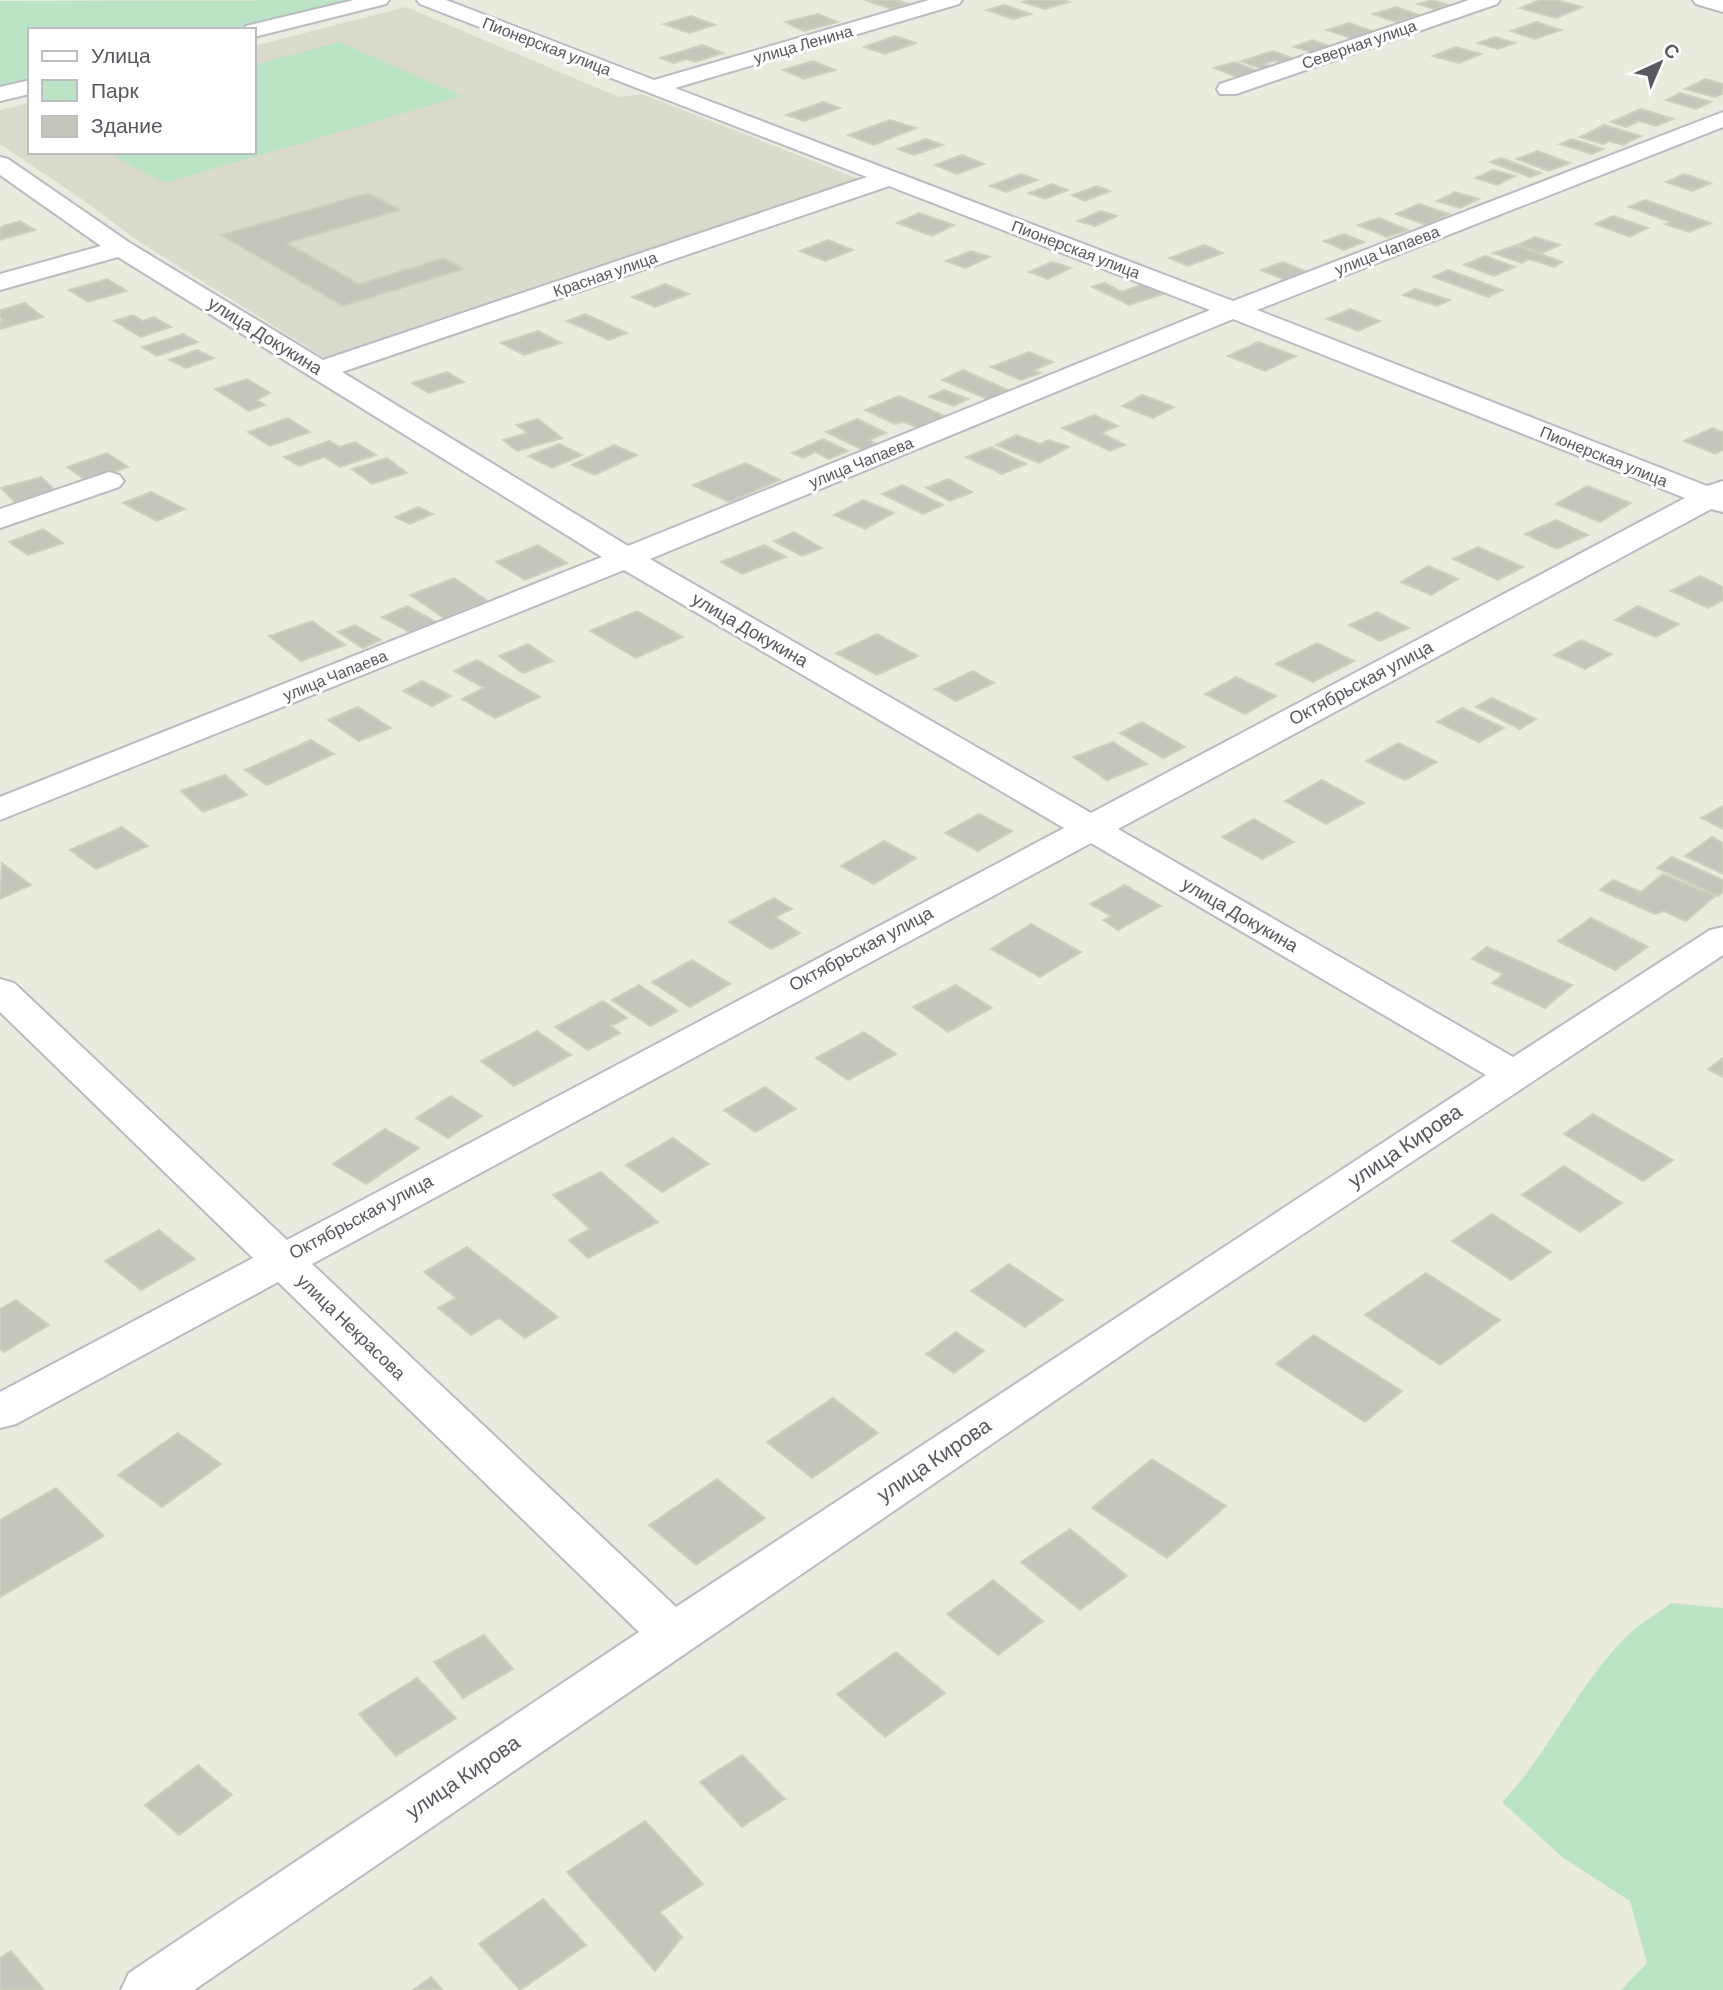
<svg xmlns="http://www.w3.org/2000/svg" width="1723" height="1990" font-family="Barlow,sans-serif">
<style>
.education{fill:#dadbcd}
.green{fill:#bbe3c6}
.building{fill:#c5c6bb;stroke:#cfcfbe;stroke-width:2}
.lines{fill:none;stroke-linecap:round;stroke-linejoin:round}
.minor-casing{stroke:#babac1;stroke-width:4}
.minor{fill:#fff;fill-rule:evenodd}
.labels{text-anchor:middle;stroke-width:6;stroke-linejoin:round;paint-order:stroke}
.far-street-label{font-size:16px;fill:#585960;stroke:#fff}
.street-label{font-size:18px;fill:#585960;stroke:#fff}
.near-street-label{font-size:21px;fill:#585960;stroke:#fff}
</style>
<rect width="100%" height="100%" fill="#eaebdf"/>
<path class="education" d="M406,7L619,97L642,94L864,181L328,360L138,241L83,200L0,144V110L30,103V152H254V46Z"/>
<g class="green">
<path d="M368,0L245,30H30V82L0,89V1Z"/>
<path d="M339,42L462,96L165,183L106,152H254V65Z"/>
<path d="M1671,1603L1723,1608V1990H1621L1647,1963L1630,1901L1562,1857L1502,1802C1549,1753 1576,1688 1624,1639C1637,1625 1656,1615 1671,1603Z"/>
</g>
<g class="building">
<path d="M865,0H897L908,4L891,9Z"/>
<path d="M1030,0H1063L1069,2L1045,9L1023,2Z"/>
<path d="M1433,0L1448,5L1434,9L1418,4Z"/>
<path d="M1540,0H1556L1582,7L1556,18L1520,8Z"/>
<path d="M1004,5L1031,14L1013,19L987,10Z"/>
<path d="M1396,7L1419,15L1396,22L1373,14Z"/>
<path d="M818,14L838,22L804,31L785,22Z"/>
<path d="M691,16L715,25L689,33L664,24Z"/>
<path d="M1536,22L1561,30L1535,39L1511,31Z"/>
<path d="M1349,23L1375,32L1353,39L1327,30Z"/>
<path d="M895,36L916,43L885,54L864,47Z"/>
<path d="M1495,37L1515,43L1498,49L1478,43Z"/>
<path d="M1312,40L1332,47L1314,53L1294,47Z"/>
<path d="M702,45L723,53L695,62L687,59L674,63L660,58Z"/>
<path d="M1455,47L1481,54L1459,63L1433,56Z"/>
<path d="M1273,51L1297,60L1284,64L1274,61L1264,64L1270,66L1262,69L1241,61Z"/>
<path d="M813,61L835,70L804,79L783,70Z"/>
<path d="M1235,62L1258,71L1237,77L1214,68Z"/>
<path d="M1705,79L1723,84V94L1715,97L1685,89Z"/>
<path d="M1680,93L1711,102L1696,109L1666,100Z"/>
<path d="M823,102L840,108L804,121L786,115Z"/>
<path d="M1641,109L1673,119L1656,126L1639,121L1626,127L1611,122Z"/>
<path d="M890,120L916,128L874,145L848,135Z"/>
<path d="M1604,125L1641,136L1623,145L1609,141L1603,144L1580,137Z"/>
<path d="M926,139L943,145L914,155L898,149Z"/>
<path d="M1572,139L1603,149L1592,154L1560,144Z"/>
<path d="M1537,151L1570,163L1549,171L1517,159Z"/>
<path d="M962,155L984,164L957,174L935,165Z"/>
<path d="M1501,158L1541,173L1530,177L1490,162Z"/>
<path d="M1493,170L1515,176L1497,185L1475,178Z"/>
<path d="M1021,174L1037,180L1006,192L990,186Z"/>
<path d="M1684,174L1711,183L1692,191L1666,182Z"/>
<path d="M1052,184L1068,190L1045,199L1029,193Z"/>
<path d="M1097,186L1110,191L1085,201L1072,195Z"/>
<path d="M1455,192L1479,199L1460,208L1437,201Z"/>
<path d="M368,193L400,210L287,243L359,284L444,258L464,269L343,306L221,235Z"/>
<path d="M1645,200L1711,223L1689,232L1665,224L1671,222L1629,207Z"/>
<path d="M1419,204L1449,214L1426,225L1396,214Z"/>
<path d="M1100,211L1117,216L1095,226L1078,221Z"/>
<path d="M919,213L954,225L932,236L897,223Z"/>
<path d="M1613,216L1648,228L1630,237L1595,224Z"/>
<path d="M1379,218L1408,230L1387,237L1358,225Z"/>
<path d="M20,221L35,230L0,240V227Z"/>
<path d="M1344,234L1364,242L1344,250L1324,241Z"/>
<path d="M1535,237L1560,245L1542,253L1517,245Z"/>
<path d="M828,240L853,250L825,261L800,251Z"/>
<path d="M1204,245L1223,253L1188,266L1169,258Z"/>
<path d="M1517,245L1562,262L1554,267L1529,259L1522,263L1493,253Z"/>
<path d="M971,251L990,257L965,268L946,261Z"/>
<path d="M1485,256L1515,267L1494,276L1464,265Z"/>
<path d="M1052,262L1071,268L1048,279L1029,272Z"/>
<path d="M1283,262L1307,272L1285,280L1261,270Z"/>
<path d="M1448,270L1503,290L1488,297L1433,277Z"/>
<path d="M107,279L127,291L88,302L69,290Z"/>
<path d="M1104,283L1122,292L1146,283L1166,293L1129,305L1092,287Z"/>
<path d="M665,284L689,294L655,307L632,297Z"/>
<path d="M1415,289L1450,300L1437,306L1403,295Z"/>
<path d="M25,303L43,317L0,329V321L4,320L0,317V310Z"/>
<path d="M1350,309L1380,321L1358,331L1327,319Z"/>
<path d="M585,314L627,333L609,340L567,321Z"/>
<path d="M133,315L143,321L154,317L171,327L141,337L114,321Z"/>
<path d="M538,331L561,343L524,355L501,343Z"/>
<path d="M183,334L198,342L157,356L142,347Z"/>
<path d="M1258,342L1296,356L1265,371L1228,356Z"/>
<path d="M197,350L214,358L186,368L169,360Z"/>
<path d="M1029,352L1053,362L1034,370L1040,373L1021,380L991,367Z"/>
<path d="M963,370L1010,391L990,400L942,380Z"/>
<path d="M447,372L464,382L429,393L412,383Z"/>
<path d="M247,379L270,393L257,400L265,405L249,411L215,389Z"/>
<path d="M944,390L968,399L954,406L929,397Z"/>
<path d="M1142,395L1174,407L1153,418L1122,406Z"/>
<path d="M899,396L945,416L919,428L904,422L895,424L865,410Z"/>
<path d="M1094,415L1118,426L1101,433L1125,445L1110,451L1062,428Z"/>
<path d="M288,418L310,432L270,446L248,432Z"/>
<path d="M538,419L562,438L517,451L503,440L527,433L517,425Z"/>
<path d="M857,419L886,433L869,440L879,445L865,451L826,432Z"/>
<path d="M1712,428L1723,432V450L1715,454L1684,441Z"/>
<path d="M1016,435L1040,444L1049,440L1069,447L1039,463L996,445Z"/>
<path d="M823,439L848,451L829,459L815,452L803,458L792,453Z"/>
<path d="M329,441L340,447L355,442L376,455L340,467L324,457L299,466L284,457Z"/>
<path d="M559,444L582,455L552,468L528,456Z"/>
<path d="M614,445L637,455L595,475L572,465Z"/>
<path d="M991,447L1026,464L1002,474L966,457Z"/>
<path d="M107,453L128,467L87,481L67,467Z"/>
<path d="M387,458L407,473L372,484L352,469Z"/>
<path d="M745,463L780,480L729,502L693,485Z"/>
<path d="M41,477L55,490L15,502L1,488Z"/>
<path d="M948,479L972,492L950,501L926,488Z"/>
<path d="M902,485L943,505L923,514L882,494Z"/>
<path d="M1587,486L1631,503L1600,522L1556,504Z"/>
<path d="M151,492L185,509L157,521L123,503Z"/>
<path d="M863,500L894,513L865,529L834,515Z"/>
<path d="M418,507L433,514L410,524L395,517Z"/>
<path d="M1556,520L1588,535L1557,549L1525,534Z"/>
<path d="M43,529L63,543L28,555L9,542Z"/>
<path d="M794,532L822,548L802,556L774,541Z"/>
<path d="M538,545L567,563L525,580L496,562Z"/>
<path d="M764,545L786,557L742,574L721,562Z"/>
<path d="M1478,547L1523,567L1498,580L1453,559Z"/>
<path d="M1428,566L1458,579L1431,595L1401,582Z"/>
<path d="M1700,576L1723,587V600L1708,608L1671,591Z"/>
<path d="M454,578L488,601L444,618L410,595Z"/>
<path d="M407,606L438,623L413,634L382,617Z"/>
<path d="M1638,606L1679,624L1656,637L1615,620Z"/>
<path d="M637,611L683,637L636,658L590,631Z"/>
<path d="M1377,612L1409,628L1380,641L1349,625Z"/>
<path d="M312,621L345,645L301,661L269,636Z"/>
<path d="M355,625L381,640L363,648L338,632Z"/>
<path d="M877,634L918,656L877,675L836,653Z"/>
<path d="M1581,640L1612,654L1585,669L1554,655Z"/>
<path d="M1317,643L1354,661L1313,682L1276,664Z"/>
<path d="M528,644L553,661L523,673L499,656Z"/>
<path d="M477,660L540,697L495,718L462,699L484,688L454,671Z"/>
<path d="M973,671L994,683L956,701L935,689Z"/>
<path d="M1236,677L1276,696L1245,714L1205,694Z"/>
<path d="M422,681L451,696L432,706L403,691Z"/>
<path d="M1492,698L1536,719L1520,729L1476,707Z"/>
<path d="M358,707L391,728L359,741L328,720Z"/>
<path d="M1462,708L1504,728L1479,742L1437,722Z"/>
<path d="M1142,722L1185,747L1163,758L1120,733Z"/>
<path d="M311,740L334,754L267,785L245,770Z"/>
<path d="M1113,742L1147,764L1107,780L1073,757Z"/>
<path d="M1399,743L1437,762L1405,780L1366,761Z"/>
<path d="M225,775L247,795L203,812L181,791Z"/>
<path d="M1322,780L1364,803L1326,824L1285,801Z"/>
<path d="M1723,806V829L1701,818Z"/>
<path d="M979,814L1012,831L978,851L945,833Z"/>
<path d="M1254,819L1294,842L1262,859L1222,837Z"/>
<path d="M122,827L148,846L96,869L70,850Z"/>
<path d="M1712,837L1723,843V874L1685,856Z"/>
<path d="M884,841L916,858L874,884L841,866Z"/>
<path d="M1672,857L1723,880V892L1718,896L1657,868Z"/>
<path d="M2,863L31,885L0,899Z"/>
<path d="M1663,874L1715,896L1686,921L1664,911L1655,914L1600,890L1613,880L1641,892Z"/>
<path d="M1125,885L1161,906L1118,930L1103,920L1111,916L1090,904Z"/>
<path d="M774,898L792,909L775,917L800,933L771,949L729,922Z"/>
<path d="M1591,918L1648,947L1615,970L1558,941Z"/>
<path d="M1031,924L1081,952L1040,977L991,949Z"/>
<path d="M1487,947L1572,985L1545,1008L1492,983L1503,974L1472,959Z"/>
<path d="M692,960L730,984L690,1007L652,982Z"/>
<path d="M639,985L678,1011L650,1026L612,1000Z"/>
<path d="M956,985L992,1008L948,1032L913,1007Z"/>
<path d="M603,1001L627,1018L611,1026L620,1033L588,1050L555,1027Z"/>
<path d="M537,1031L571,1055L514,1086L481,1061Z"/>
<path d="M864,1032L896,1054L848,1080L816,1058Z"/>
<path d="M1723,1058V1077L1708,1069Z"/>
<path d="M765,1087L796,1109L755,1132L724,1110Z"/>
<path d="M451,1096L482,1116L448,1138L416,1118Z"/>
<path d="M1593,1114L1673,1160L1643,1181L1564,1134Z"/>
<path d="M385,1129L419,1148L366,1184L333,1164Z"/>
<path d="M673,1138L709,1164L662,1192L626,1165Z"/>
<path d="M1564,1166L1622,1203L1580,1232L1522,1195Z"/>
<path d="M601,1172L658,1222L588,1258L569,1240L590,1229L553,1195Z"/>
<path d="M1492,1214L1551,1252L1511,1280L1452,1241Z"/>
<path d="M159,1230L195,1259L141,1290L105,1261Z"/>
<path d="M467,1247L558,1317L525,1338L499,1318L471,1335L438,1308L456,1298L424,1272Z"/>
<path d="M1009,1264L1063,1300L1025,1327L971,1291Z"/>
<path d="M1426,1273L1500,1320L1440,1365L1365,1315Z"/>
<path d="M16,1300L49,1325L4,1352L0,1349V1309Z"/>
<path d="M956,1332L984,1351L954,1373L926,1354Z"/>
<path d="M1314,1335L1402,1391L1365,1422L1276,1364Z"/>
<path d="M833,1398L878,1433L812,1478L767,1442Z"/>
<path d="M178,1433L221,1464L162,1507L118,1475Z"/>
<path d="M1152,1459L1226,1506L1167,1558L1092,1508Z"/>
<path d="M717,1479L765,1518L696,1565L649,1525Z"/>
<path d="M56,1488L104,1536L0,1597V1520Z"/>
<path d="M1070,1529L1127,1576L1080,1610L1021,1562Z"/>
<path d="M993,1580L1043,1621L998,1655L947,1614Z"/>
<path d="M484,1635L513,1669L463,1698L434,1662Z"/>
<path d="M896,1652L945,1693L885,1737L837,1694Z"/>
<path d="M417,1678L456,1718L396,1756L359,1714Z"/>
<path d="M742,1755L785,1799L742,1827L700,1782Z"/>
<path d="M198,1765L232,1795L179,1835L145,1805Z"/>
<path d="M645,1821L703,1884L660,1912L682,1937L655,1971L567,1872Z"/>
<path d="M543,1899L586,1945L520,1990L479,1944Z"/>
<path d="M11,1951L44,1990H0V1958Z"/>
<path d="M431,1977L443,1990H413Z"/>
</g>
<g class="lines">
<defs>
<g id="minor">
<path d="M354,0H389L386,4L254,37V30H244L246,26Z"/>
<path d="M417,0H446L654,80L929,0H962L959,4L675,88L1233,301L1723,112V127L1257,310L1707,486L1723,481V512L1711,509L1118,829L1513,1057L1710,930L1723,927V955L1145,1339L194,1990H121L129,1973L639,1632L278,1282L16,1424L0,1428V1392L253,1258L0,1012V979L14,983L287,1240L1064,828L624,570L0,820V797L602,557L118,257L0,290V274L101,246L0,175V157L8,159L130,243L323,360L867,177L420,4ZM889,186L1210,310L628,546L342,372ZM1233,319L1685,498L1091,813L650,559ZM1091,843L1486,1075L676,1607L312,1264Z"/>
<path d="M1469,0H1500L1497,4L1236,94H1220L1217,89L1220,84Z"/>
<path d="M1693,0H1723V12L1696,4Z"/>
<path d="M30,80V94L0,101V87Z"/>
<path d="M109,472L119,475L124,481L119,487L0,528V509Z"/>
</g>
</defs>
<use href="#minor" class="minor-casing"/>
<use href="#minor" class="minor"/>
</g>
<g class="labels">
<g class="far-street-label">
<text transform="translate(803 44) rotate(-16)" y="6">улица Ленина</text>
<text transform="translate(1359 44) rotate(-19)" y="6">Северная улица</text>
<text transform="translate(547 46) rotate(21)" y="6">Пионерская улица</text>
<text transform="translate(1076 249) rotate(21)" y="6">Пионерская улица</text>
<text transform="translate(1387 250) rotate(-21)" y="6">улица Чапаева</text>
<text transform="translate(605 274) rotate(-19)" y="6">Красная улица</text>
<text transform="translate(1604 456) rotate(22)" y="6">Пионерская улица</text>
<text transform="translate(861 462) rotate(-22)" y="6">улица Чапаева</text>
<text transform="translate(335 675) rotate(-22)" y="6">улица Чапаева</text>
</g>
<g class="street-label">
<text transform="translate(265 336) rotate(32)" y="6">улица Докукина</text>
<text transform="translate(750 630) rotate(30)" y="6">улица Докукина</text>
<text transform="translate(1361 683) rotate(-28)" y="6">Октябрьская улица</text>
<text transform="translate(1240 915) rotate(30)" y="6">улица Докукина</text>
<text transform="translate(861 949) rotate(-28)" y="6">Октябрьская улица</text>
<text transform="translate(361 1217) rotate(-28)" y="6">Октябрьская улица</text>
<text transform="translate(351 1327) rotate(44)" y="6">улица Некрасова</text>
</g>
<g class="near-street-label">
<text transform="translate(1405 1146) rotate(-34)" y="7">улица Кирова</text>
<text transform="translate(934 1460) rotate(-34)" y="7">улица Кирова</text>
<text transform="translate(463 1777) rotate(-34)" y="7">улица Кирова</text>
</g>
</g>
<rect x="28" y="28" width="228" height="126" fill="#ffffff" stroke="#bcbdbf" stroke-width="2"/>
<rect x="42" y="51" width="35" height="10" fill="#ffffff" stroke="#bcbdbf" stroke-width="2"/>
<text x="91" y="63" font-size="21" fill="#585960">Улица</text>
<rect x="42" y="80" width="35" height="21" fill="#bbe3c6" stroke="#bcbdbf" stroke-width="2"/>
<text x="91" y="98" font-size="21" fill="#585960">Парк</text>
<rect x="42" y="116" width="35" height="21" fill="#c5c6bb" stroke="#bcbdbf" stroke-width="2"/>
<text x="91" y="133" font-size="21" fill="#585960">Здание</text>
<g transform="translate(1660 63) rotate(44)" stroke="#ffffff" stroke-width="5" paint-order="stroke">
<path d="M0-5L12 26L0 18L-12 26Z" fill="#585960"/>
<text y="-10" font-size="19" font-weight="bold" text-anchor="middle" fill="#585960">С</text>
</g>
</svg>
